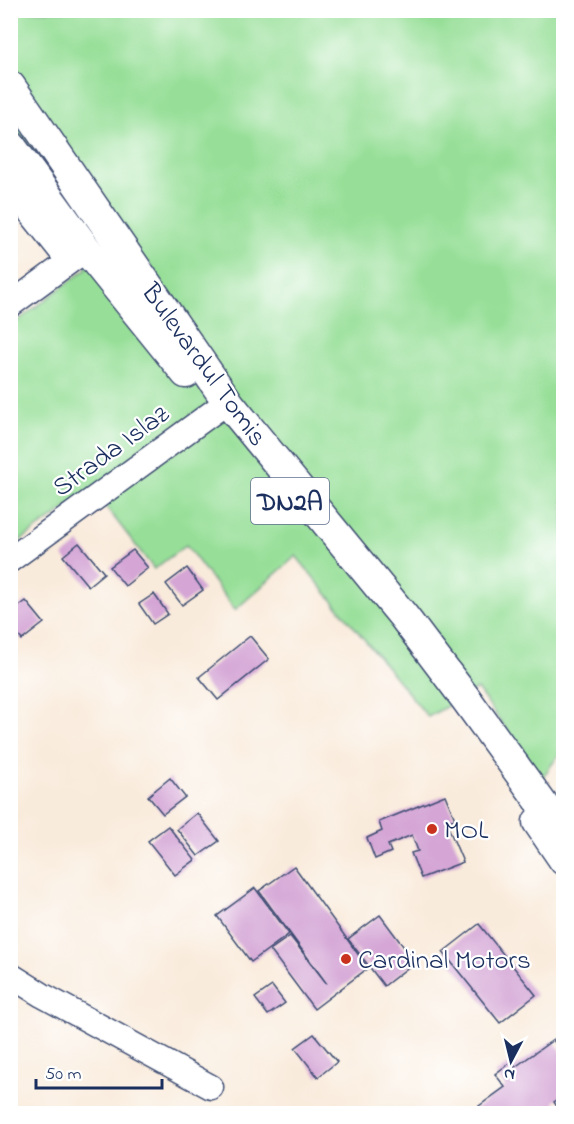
<svg xmlns="http://www.w3.org/2000/svg" width="574" height="1124" font-family="'Indie Flower',sans-serif">
<style>
.green{fill:#97df98;stroke:#59877b;stroke-width:1.5}
.building{fill:#d4a5d5}
.lines{fill:none;stroke-linecap:round;stroke-linejoin:round}
.minor-casing{stroke:#3c4b71;stroke-width:27}
.major-casing{stroke:#3c4b71;stroke-width:33}
.minor{stroke:#fff;stroke-width:24}
.major{stroke:#fff;stroke-width:30}
.poi-dot{fill:#c8321e;stroke:#fff;stroke-width:2}
.labels{text-anchor:middle;stroke-width:4.5;stroke-linejoin:round;paint-order:stroke}
.shield{fill:#fff;stroke:#5f6d8e;stroke-width:1.5}
.shield-label{font-size:26px;font-weight:bold;fill:#1b2f5e}
.street-label{font-size:27px;fill:#1b2f5e;stroke:#fff}
.poi-label{font-size:27px;fill:#1b2f5e;stroke:#fff;text-anchor:start}
</style>
<rect width="100%" height="100%" fill="#fff"/>
<filter id="ink" filterUnits="userSpaceOnUse"><feTurbulence type="fractalNoise" baseFrequency=".0167" numOctaves="2"/><feDisplacementMap in="SourceGraphic" scale="12" xChannelSelector="R" yChannelSelector="G"/><feConvolveMatrix kernelMatrix="1 2 1 2 8 2 1 2 1" color-interpolation-filters="sRGB"/></filter>
<filter id="wash" filterUnits="userSpaceOnUse"><feTurbulence type="fractalNoise" baseFrequency=".008" numOctaves="4" result="noise"/><feDisplacementMap in="SourceGraphic" scale="24" xChannelSelector="R" yChannelSelector="G"/><feGaussianBlur stdDeviation="1.35" result="paint"/><feColorMatrix in="noise" values="0 0 0 0 0 0 0 0 0 0 0 0 0 0 0 0 0 1.4 0 .05"/><feComposite in="paint" operator="in"/></filter>
<g filter="url(#wash)">
<rect width="100%" height="100%" fill="#f9ebdb"/>
<path class="green" d="M11,11H563L564,748L542,778L477,689L428,717L296,556L235,610L186,545L154,569L93,490L11,547V326L87,268L11,172Z"/>
<g id="blocks">
<g class="building">
<path d="M79,543L104,573L88,586L63,556Z"/>
<path d="M133,550L148,568L125,586L110,567Z"/>
<path d="M187,568L203,590L182,605L166,584Z"/>
<path d="M154,594L168,614L153,624L139,604Z"/>
<path d="M26,601L44,623L22,640L10,625V613Z"/>
<path d="M250,636L269,659L218,700L199,677Z"/>
<path d="M170,778L185,797L163,814L148,796Z"/>
<path d="M445,795L455,819L446,822L463,862L421,878L411,853L418,851L412,835L388,845L391,852L375,859L367,838L382,831L379,822Z"/>
<path d="M197,813L219,841L198,856L177,829Z"/>
<path d="M168,826L195,860L175,875L148,841Z"/>
<path d="M294,866L368,968L314,1009L270,950L290,936L327,984L259,891Z"/>
<path d="M255,888L289,934L251,962L217,916Z"/>
<path d="M380,915L415,962L384,986L348,939Z"/>
<path d="M479,924L536,995L500,1023L443,952Z"/>
<path d="M272,986L285,1003L268,1015L255,998Z"/>
<path d="M314,1034L337,1062L318,1077L295,1048Z"/>
<path d="M553,1040L564,1054V1095L554,1102L560,1111L557,1114H468L505,1087L495,1074L511,1062L515,1067Z"/>
</g>
</g>
</g>
<g filter="url(#ink)">
<use href="#blocks" fill-opacity="0" stroke="#3c4b71" stroke-width="1.5"/>
<g class="lines">
<defs>
<g id="minor">
<path d="M10,187L69,261"/>
<path d="M10,305L81,253"/>
<path d="M10,560L216,410"/>
<path d="M10,975L42,995L211,1087"/>
</g>
<g id="major">
<path d="M10,86L230,405L404,617L466,699L564,834"/>
<path d="M10,145L86,249L186,373"/>
<path d="M538,822L564,860"/>
</g>
</defs>
<use href="#minor" class="minor-casing"/>
<use href="#major" class="major-casing"/>
<use href="#minor" class="minor"/>
<use href="#major" class="major"/>
</g>
</g>
<g class="poi-dot">
<circle cx="432" cy="829" r="6"/>
<circle cx="346" cy="959" r="6"/>
</g>
<g class="labels">
<rect class="shield" x="251" y="478" width="78" height="46" rx="4.5"/>
<g class="shield-label">
<text x="290" y="510">DN2A</text>
</g>
<g class="street-label">
<text transform="translate(205 364) rotate(54)" y="9">Bulevardul Tomis</text>
<text transform="translate(110 450) rotate(-36)" y="9">Strada Islaz</text>
</g>
<g class="poi-label">
<text x="444" y="838">MOL</text>
<text x="358" y="968">Cardinal Motors</text>
</g>
</g>
<rect width="574" height="1124" fill="none" stroke="#fff" stroke-width="36"/>
<g transform="translate(511 1061) rotate(187)" stroke="#ffffff" stroke-width="4.5" paint-order="stroke">
<path d="M0-4.5L10 22L0 15L-10 22Z" fill="#1b2f5e"/>
<text y="-9" font-size="16" font-weight="bold" text-anchor="middle" fill="#1b2f5e">N</text>
</g>
<path d="M36 1079v9h126v-9" fill="none" stroke="#1b2f5e" stroke-width="3"/>
<text x="45" y="1079" font-size="18" fill="#1b2f5e" stroke="#ffffff" stroke-width="4.5" paint-order="stroke">50 m</text>
</svg>
